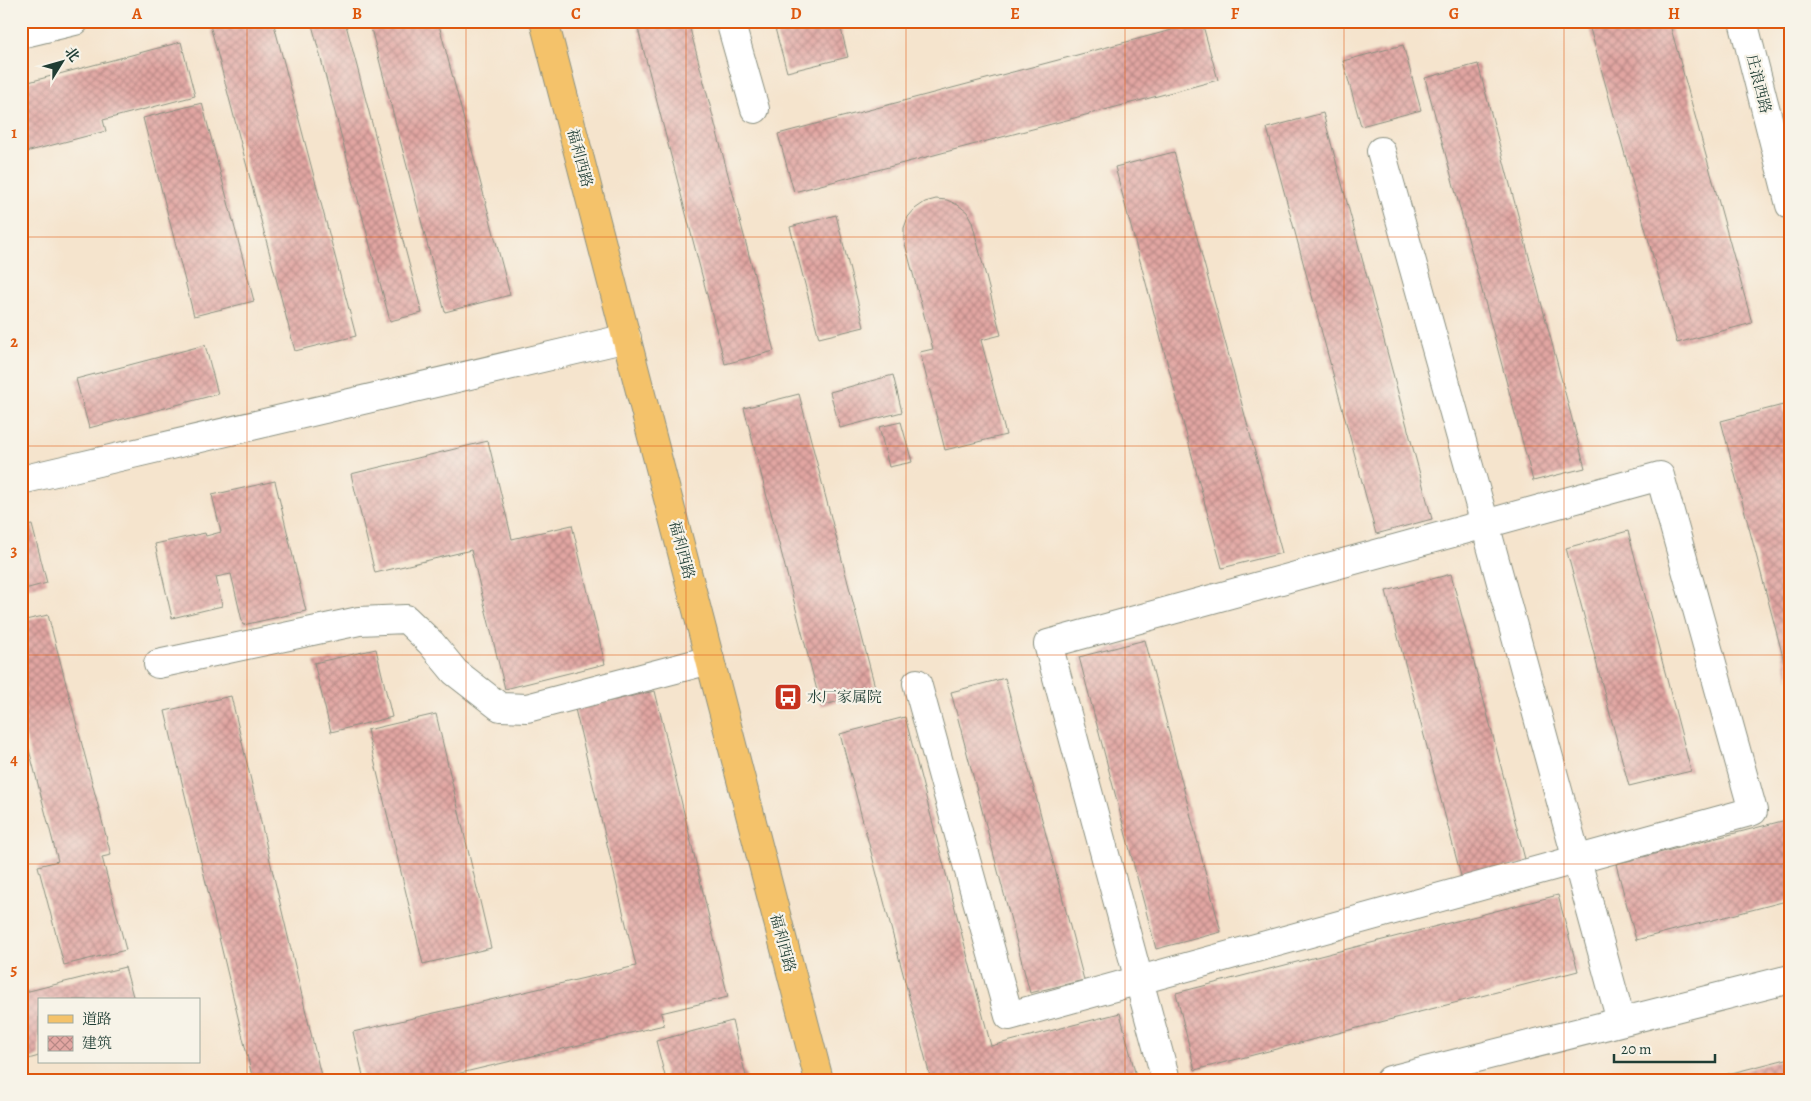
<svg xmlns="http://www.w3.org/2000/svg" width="1811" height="1101" font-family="Alegreya,'Noto Serif SC',serif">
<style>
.building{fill:url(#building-cross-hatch)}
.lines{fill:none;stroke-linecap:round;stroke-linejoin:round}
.minor-casing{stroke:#8a9080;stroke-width:30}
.major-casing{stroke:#8a9080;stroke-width:30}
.minor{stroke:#fff;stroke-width:28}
.major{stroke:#f4c26a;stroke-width:28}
.grid{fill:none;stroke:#de580e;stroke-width:1;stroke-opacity:0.55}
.labels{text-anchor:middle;stroke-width:4.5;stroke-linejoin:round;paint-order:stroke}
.street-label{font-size:15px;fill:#1f3d34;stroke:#f7f3e8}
.poi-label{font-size:15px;fill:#1f3d34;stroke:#f7f3e8;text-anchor:start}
.neatline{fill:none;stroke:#de580e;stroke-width:2}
.grid-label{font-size:16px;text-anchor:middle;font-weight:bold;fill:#de580e}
</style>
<defs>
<pattern id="building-cross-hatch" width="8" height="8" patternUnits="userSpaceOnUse" patternTransform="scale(1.25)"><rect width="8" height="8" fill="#e2a6a2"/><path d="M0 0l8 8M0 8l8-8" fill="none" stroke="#b78885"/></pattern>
</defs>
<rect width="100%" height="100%" fill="#f7f3e8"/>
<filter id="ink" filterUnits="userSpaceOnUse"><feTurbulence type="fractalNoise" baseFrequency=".02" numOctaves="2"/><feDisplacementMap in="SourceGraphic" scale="10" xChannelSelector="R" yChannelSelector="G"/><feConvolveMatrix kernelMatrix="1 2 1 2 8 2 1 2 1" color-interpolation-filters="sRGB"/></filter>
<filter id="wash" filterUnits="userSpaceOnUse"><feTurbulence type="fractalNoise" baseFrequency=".0096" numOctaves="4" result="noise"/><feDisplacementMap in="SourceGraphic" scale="20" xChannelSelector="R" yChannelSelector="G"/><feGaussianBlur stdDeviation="1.12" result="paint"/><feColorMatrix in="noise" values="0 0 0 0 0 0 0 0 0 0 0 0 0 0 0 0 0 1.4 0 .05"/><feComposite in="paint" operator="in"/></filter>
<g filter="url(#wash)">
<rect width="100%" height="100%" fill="#f5e4cd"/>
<g id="blocks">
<g class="building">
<path d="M209,21H273L356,336L295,351Z"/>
<path d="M311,21H345L422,313L390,321Z"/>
<path d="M369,21H438L510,295L445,312Z"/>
<path d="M636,21H688L774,351L725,364Z"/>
<path d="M773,21H839L848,57L787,72Z"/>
<path d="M1604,21H1669L1752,323L1677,343L1589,25Z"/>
<path d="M1202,22L1218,80L794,192L778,134Z"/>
<path d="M181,42L195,96L103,120L106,131L22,153L21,84Z"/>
<path d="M1403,45L1421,110L1361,126L1343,61Z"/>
<path d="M1478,64L1585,468L1533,481L1425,78Z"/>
<path d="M202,103L254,301L194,316L143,118Z"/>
<path d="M1323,113L1432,519L1376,534L1267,128Z"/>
<path d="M1174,152L1282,553L1222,568L1115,167Z"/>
<path d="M936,199L947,200L958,205L967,212L972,222L1001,335L981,340L1006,435L945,450L920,352L933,349L904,240V228L908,217L915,209L925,202Z"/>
<path d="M836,215L864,327L819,338L790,227Z"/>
<path d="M205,345L218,394L89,428L76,379Z"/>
<path d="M893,375L902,412L840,428L830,392Z"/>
<path d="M799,394L876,691L821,706L744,408Z"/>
<path d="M1783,405L1790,432L1789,680L1721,421Z"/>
<path d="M901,422L912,462L889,467L879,427Z"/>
<path d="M488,441L512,539L572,525L605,664L505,689L471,550L375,573L351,474Z"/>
<path d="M275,481L306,611L243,625L231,574L216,577L222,606L172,618L155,544L205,533L206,536L221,532L212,495Z"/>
<path d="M32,525L47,583L21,590V527Z"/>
<path d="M1628,531L1691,771L1629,786L1566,548Z"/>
<path d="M1451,574L1526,863L1462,880L1386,591Z"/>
<path d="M48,615L111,855L102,857L126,950L64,965L38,866L58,861L21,719V621Z"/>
<path d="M1145,640L1221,932L1156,949L1079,657Z"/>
<path d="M376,649L392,717L331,732L314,663Z"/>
<path d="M1005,678L1084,980L1030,993L951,692Z"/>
<path d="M655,691L728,997L661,1013L664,1025L431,1080H364L353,1032L636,966L575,709Z"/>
<path d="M231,696L322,1080H253L165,711Z"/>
<path d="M436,714L491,948L423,964L367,730Z"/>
<path d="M905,717L991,1046L1120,1013L1137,1080H931L840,734Z"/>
<path d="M1790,819V900L1636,940L1616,864Z"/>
<path d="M1558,895L1578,971L1195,1070L1176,993Z"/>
<path d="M125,967L134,1000H39V1056L21,1061V993Z"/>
<path d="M732,1021L747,1080H666L656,1041Z"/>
<path d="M1790,1058V1080H1709V1079Z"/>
</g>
</g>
</g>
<g filter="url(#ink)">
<use href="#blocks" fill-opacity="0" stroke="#8a9080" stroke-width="1"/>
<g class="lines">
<defs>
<g id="minor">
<path d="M730,21L755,109"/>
<path d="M1743,21L1790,205"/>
<path d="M21,34L75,21"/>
<path d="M1381,151L1485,524L1621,1021"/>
<path d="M21,480L627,338"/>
<path d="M158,664L359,621L406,619L431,643L455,672L500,707L527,708L710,660"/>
<path d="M917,683L1009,1016C1257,947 1505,879 1753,811L1660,476L1048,644L1166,1080"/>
<path d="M1390,1080L1790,979"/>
</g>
<path id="major" d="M544,21L819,1080"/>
</defs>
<use href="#minor" class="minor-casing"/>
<use href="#major" class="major-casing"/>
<use href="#minor" class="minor"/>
<use href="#major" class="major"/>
</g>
</g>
<path class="grid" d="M247,21V1080M466,21V1080M686,21V1080M906,21V1080M1125,21V1080M1344,21V1080M1564,21V1080M21,237H1790M21,446H1790M21,655H1790M21,864H1790"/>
<defs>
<symbol id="bus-square" viewBox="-11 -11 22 22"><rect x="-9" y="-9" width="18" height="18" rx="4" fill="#c8321e" stroke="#f7f3e8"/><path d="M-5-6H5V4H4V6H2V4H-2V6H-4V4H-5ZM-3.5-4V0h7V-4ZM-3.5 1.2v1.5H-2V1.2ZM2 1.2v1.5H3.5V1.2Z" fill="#fff"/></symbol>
</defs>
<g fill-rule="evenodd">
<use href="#bus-square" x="772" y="681" width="32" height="32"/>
</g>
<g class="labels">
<g class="street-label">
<text transform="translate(1759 84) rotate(76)" y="5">庄浪西路</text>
<text transform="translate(580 158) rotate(75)" y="5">福利西路</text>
<text transform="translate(682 550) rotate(75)" y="5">福利西路</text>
<text transform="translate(783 943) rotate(75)" y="5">福利西路</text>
</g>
<g class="poi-label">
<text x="807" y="702">水厂家属院</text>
</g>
</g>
<rect width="1811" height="1101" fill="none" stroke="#f7f3e8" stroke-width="55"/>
<rect x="38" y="998" width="162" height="65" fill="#f7f3e8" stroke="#a1aaa0"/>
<rect x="48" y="1015" width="25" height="8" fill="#f4c26a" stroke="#a1aaa0"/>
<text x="82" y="1024" font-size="15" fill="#1f3d34">道路</text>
<rect x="48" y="1036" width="25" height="15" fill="url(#building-cross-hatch)" stroke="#a1aaa0"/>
<text x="82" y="1048" font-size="15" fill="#1f3d34">建筑</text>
<g transform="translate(62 62) rotate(53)" stroke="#f7f3e8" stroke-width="4" paint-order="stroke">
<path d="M0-4L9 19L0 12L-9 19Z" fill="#1f3d34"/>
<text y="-8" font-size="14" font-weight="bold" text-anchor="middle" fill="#1f3d34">北</text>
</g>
<path d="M1614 1054v8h101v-8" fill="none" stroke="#1f3d34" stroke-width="2.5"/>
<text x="1621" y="1054" font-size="15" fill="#1f3d34" stroke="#f7f3e8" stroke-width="4" paint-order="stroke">20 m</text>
<rect x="28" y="28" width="1756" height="1046" class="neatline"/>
<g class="grid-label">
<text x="137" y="19">A</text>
<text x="357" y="19">B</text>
<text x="576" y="19">C</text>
<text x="796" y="19">D</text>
<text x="1015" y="19">E</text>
<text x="1235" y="19">F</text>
<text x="1454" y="19">G</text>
<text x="1674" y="19">H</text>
<text x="14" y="138">1</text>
<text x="14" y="347">2</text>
<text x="14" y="556">3</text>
<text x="14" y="765">4</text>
<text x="14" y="975">5</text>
</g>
</svg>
